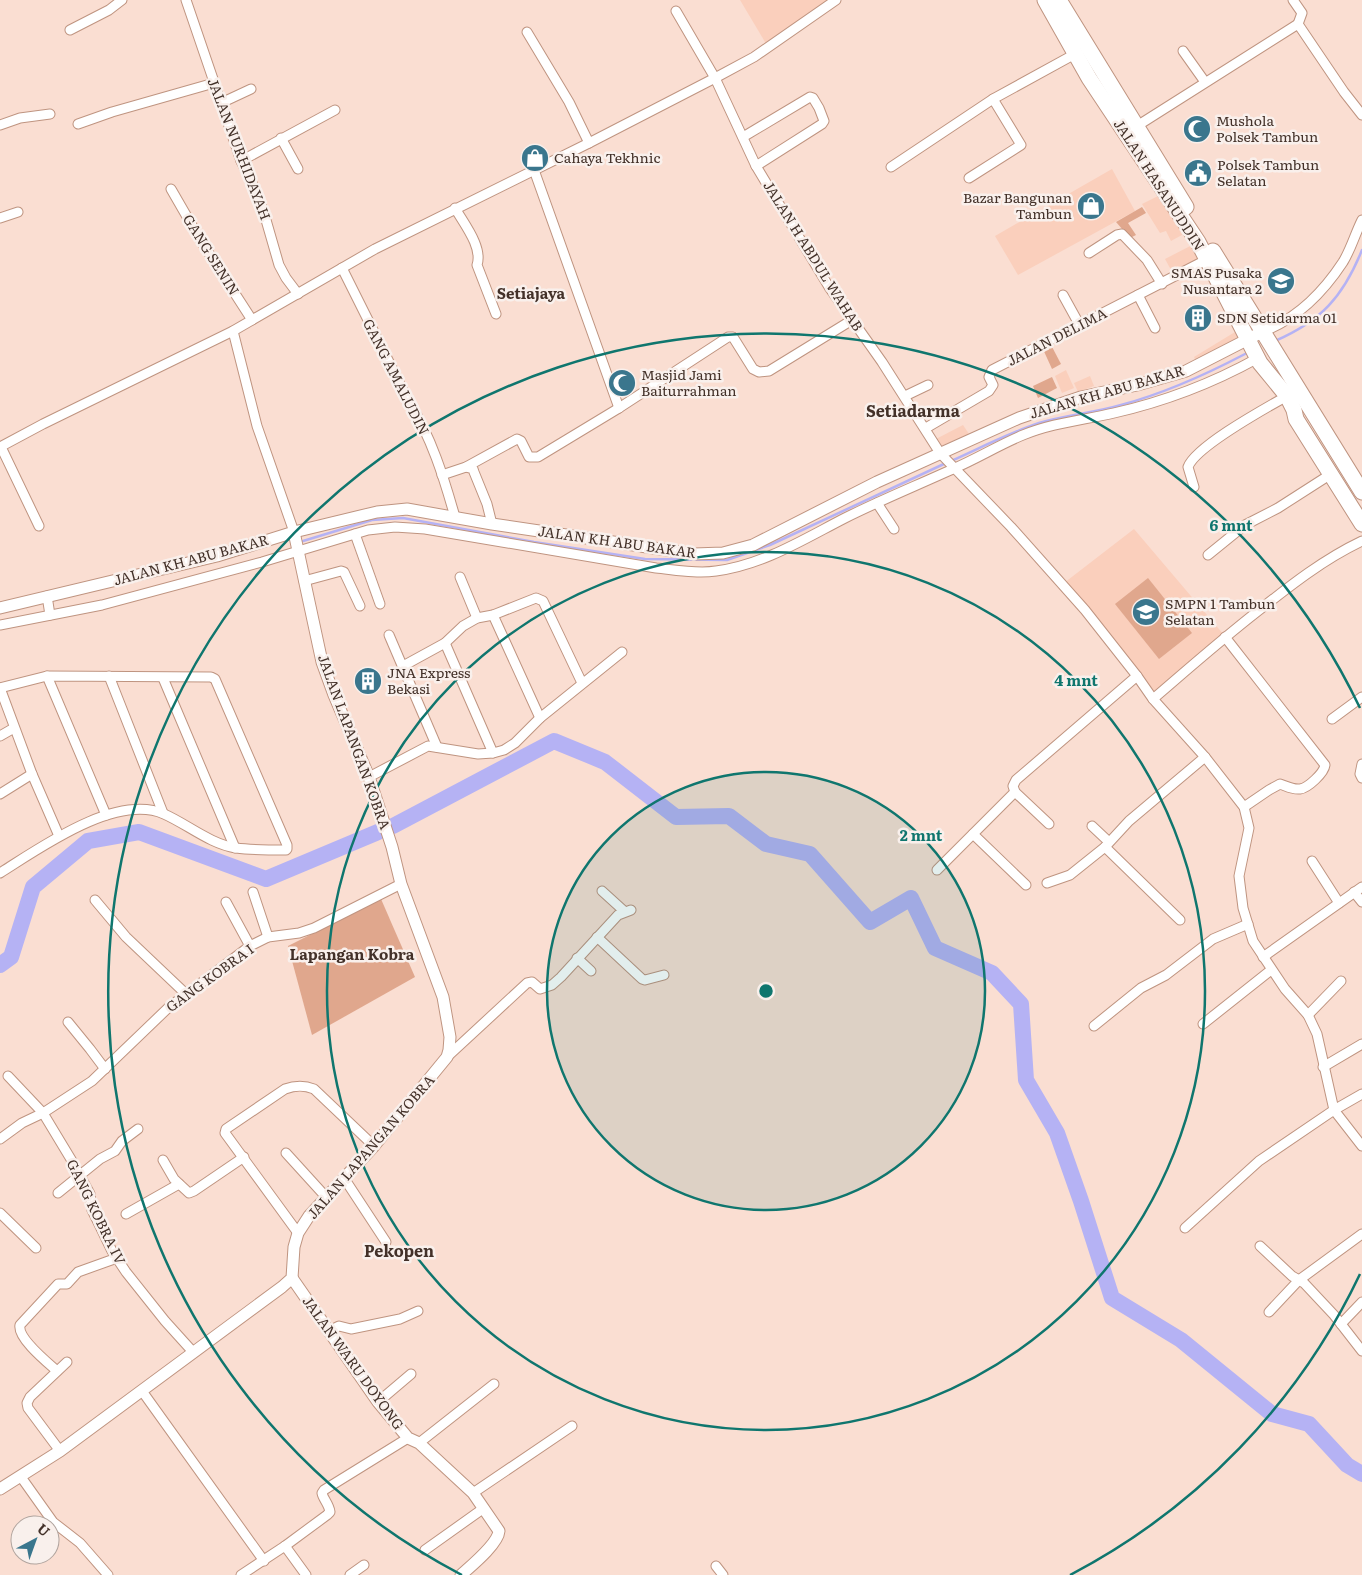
<svg xmlns="http://www.w3.org/2000/svg" width="1362" height="1575" font-family="Literata,serif">
<style>
.built{fill:#facfbc}
.green{fill:#e0a78d}
.lines{fill:none;stroke-linecap:round;stroke-linejoin:round}
.stream{stroke:#b5b2f4;stroke-width:2.5}
.river{stroke:#b5b2f4;stroke-width:16}
.street-casing{stroke:#bf9480;stroke-width:11}
.secondary-casing{stroke:#bf9480;stroke-width:13}
.highway-casing{stroke:#bf9480;stroke-width:17}
.street{stroke:#fff;stroke-width:9}
.secondary{stroke:#fff;stroke-width:11}
.highway{stroke:#fff;stroke-width:15}
.ring{fill:none;stroke:#0f766e;stroke-width:2.5}
.labels{text-anchor:middle;stroke-width:5;stroke-linejoin:round;paint-order:stroke}
.poi-label{font-size:14px;fill:#433129;stroke:#f9f0ec;text-anchor:start}
.street-label{font-size:14px;fill:#433129;stroke:#f9f0ec}
.neighbourhood-label{font-size:15px;font-weight:bold;fill:#433129;stroke:#f9f0ec}
.quarter-label{font-size:16px;font-weight:bold;fill:#433129;stroke:#f9f0ec}
.centre{fill:#0f766e;stroke:#f9f0ec;stroke-width:2.5}
.ring-label{font-size:15px;text-anchor:middle;font-weight:bold;fill:#0f766e;stroke:#f9f0ec;stroke-width:5;stroke-linejoin:round;paint-order:stroke}
</style>
<rect width="100%" height="100%" fill="#faded2"/>
<g class="built">
<path d="M740,0H836L768,47Z"/>
<path d="M1112,169L1135,211L1018,275L995,236Z"/>
<path d="M1164,193L1191,230L1171,241L1166,231L1160,233L1142,204Z"/>
<path d="M1198,242L1208,259L1175,277L1165,259Z"/>
<path d="M1235,332L1240,340L1198,365L1194,357Z"/>
<path d="M1066,370L1074,388L1062,393L1055,376Z"/>
<path d="M1090,376L1094,386L1078,392L1074,383Z"/>
<path d="M963,425L969,434L939,447L934,440Z"/>
<path d="M1134,529L1224,635L1156,695L1091,614L1064,583Z"/>
</g>
<g class="green">
<path d="M1142,207L1146,213L1128,223L1136,235L1130,238L1116,222Z"/>
<path d="M1050,343L1061,364L1052,369L1042,347Z"/>
<path d="M1052,377L1057,388L1038,398L1033,386Z"/>
<path d="M1148,578L1192,633L1159,659L1115,604Z"/>
<path d="M381,899L415,977L312,1035L288,946Z"/>
</g>
<g class="lines">
<g class="stream">
<path d="M1275,341C1321,321 1343,297 1362,250"/>
<path d="M951,461C980,448 1009,433 1039,423C1066,415 1094,413 1121,405C1165,393 1205,375 1245,354"/>
<path d="M303,541L372,520L403,518L534,542L645,559L727,560L770,545L946,463"/>
</g>
<g class="river">
<path d="M393,826L554,741L605,762L676,817L729,816L766,844L810,854L870,922L911,898L935,948L992,973L1021,1004L1026,1080L1057,1133L1081,1201L1112,1298L1181,1340L1272,1414L1309,1424L1347,1465L1362,1474"/>
<path d="M0,965L11,957L33,887L88,841L139,832L266,879L378,832"/>
</g>
<defs>
<g id="street">
<path d="M186,0L241,161L255,189L264,213L279,265L286,278L298,294"/>
<path d="M1293,0L1302,13L1298,24"/>
<path d="M676,11L715,78L756,166L829,287L882,362L940,453L1011,527L1085,610L1137,676L1153,699L1205,757L1244,807L1249,828L1239,876L1243,908L1253,941L1285,989L1308,1015L1317,1034L1334,1110L1362,1146"/>
<path d="M70,30L109,10L122,0"/>
<path d="M527,32L569,102L589,143"/>
<path d="M1183,51L1205,82"/>
<path d="M221,103L251,89"/>
<path d="M78,124L112,112L214,83"/>
<path d="M0,125L20,118L50,114"/>
<path d="M1137,126L1298,24L1344,92L1362,115"/>
<path d="M743,137L810,97L813,98L819,108L824,121L822,124L756,166"/>
<path d="M281,138L298,169"/>
<path d="M241,161L335,110"/>
<path d="M891,167L993,99L1075,54"/>
<path d="M534,170L619,408"/>
<path d="M969,178L1021,145L993,99"/>
<path d="M171,189L201,241L252,320"/>
<path d="M455,208C464,224 483,247 477,265L496,314"/>
<path d="M0,218L18,212"/>
<path d="M1089,253L1117,235L1122,234L1147,260L1162,284"/>
<path d="M342,268L409,402C431,436 444,478 455,517"/>
<path d="M1063,295L1079,324"/>
<path d="M1138,295L1155,328"/>
<path d="M233,331L257,426L294,532"/>
<path d="M1262,332C1297,319 1322,294 1343,262C1351,249 1355,234 1362,220"/>
<path d="M905,396L928,385"/>
<path d="M926,428L989,391L993,385L989,377L992,370L1208,259"/>
<path d="M0,447L43,424L233,331L375,249L589,143L715,78L754,57L836,0"/>
<path d="M1,447L39,526"/>
<path d="M466,467L473,469L474,472L487,504L492,524"/>
<path d="M442,475L466,467L517,439L521,441L529,457H538L619,408L728,337H733L753,369L759,372L769,371L852,320"/>
<path d="M1194,487L1188,467C1196,446 1266,408 1287,396"/>
<path d="M877,503L894,529"/>
<path d="M355,534L380,604"/>
<path d="M1208,555L1245,525L1278,508L1331,474"/>
<path d="M460,577L477,618"/>
<path d="M304,581L341,571L344,572L360,606"/>
<path d="M47,596L50,615"/>
<path d="M493,615L540,718"/>
<path d="M0,625L102,605L262,562L368,530L395,527L425,529L656,568C676,570 697,574 716,571C763,565 804,539 845,518C881,500 918,485 955,468C978,458 999,445 1023,435C1052,423 1083,420 1114,413C1167,401 1211,384 1258,358"/>
<path d="M389,635L437,747"/>
<path d="M1225,637L1325,765C1324,773 1308,788 1300,789C1293,790 1286,786 1280,784L1269,790L1244,807"/>
<path d="M445,643L493,753"/>
<path d="M403,666L445,643L463,626L477,618L493,615L536,598L543,601L582,683"/>
<path d="M47,676L106,815"/>
<path d="M109,676L163,813"/>
<path d="M163,678L235,848"/>
<path d="M0,688L47,676L211,677L215,679L287,845V849L286,850C270,850 252,850 236,848C210,844 187,824 164,814C116,793 40,848 0,873"/>
<path d="M0,688L32,774L59,836"/>
<path d="M1153,699C1188,669 1222,639 1258,611C1291,585 1324,559 1362,541"/>
<path d="M1332,719L1362,697"/>
<path d="M0,736L14,728"/>
<path d="M1362,764L1360,774L1362,778"/>
<path d="M369,777L428,746L478,754L493,753L504,750L515,743L540,718L622,652"/>
<path d="M0,794L32,774"/>
<path d="M1049,824L1015,792L1013,786L1016,780L1137,676"/>
<path d="M1092,826L1109,842"/>
<path d="M973,834L1026,885"/>
<path d="M1105,847L1180,920"/>
<path d="M1312,861L1339,903"/>
<path d="M937,870L1015,792"/>
<path d="M1047,883L1070,875L1105,847L1129,821L1205,757"/>
<path d="M602,891L624,911"/>
<path d="M253,892L268,937"/>
<path d="M1354,892L1362,902"/>
<path d="M95,900L126,937L186,994"/>
<path d="M226,902L250,946"/>
<path d="M597,937L642,979L645,980L664,975"/>
<path d="M1263,957L1362,887"/>
<path d="M577,958L591,971"/>
<path d="M1308,1015L1341,981"/>
<path d="M68,1022L90,1049L105,1069"/>
<path d="M1203,1024L1271,970"/>
<path d="M1094,1026L1141,988L1166,975L1213,939L1248,924"/>
<path d="M447,1057L527,983L532,982L540,989L552,985L561,977L618,915L631,910"/>
<path d="M1323,1067L1362,1044"/>
<path d="M8,1076L43,1113L72,1161L90,1194L92,1210L97,1220L112,1251L126,1272L165,1321L193,1352"/>
<path d="M0,1139L22,1123L43,1113L92,1081L168,1008L250,946L268,937L299,933L314,928L401,884"/>
<path d="M286,1153L326,1197"/>
<path d="M163,1160L174,1179L189,1193L194,1191L244,1157"/>
<path d="M344,1178L386,1242"/>
<path d="M58,1193L100,1159L115,1151L122,1141L138,1129"/>
<path d="M0,1213L36,1248"/>
<path d="M126,1214L179,1184"/>
<path d="M1185,1228L1259,1161L1334,1110L1362,1094"/>
<path d="M298,1233L225,1133L226,1129L285,1089C296,1085 304,1085 314,1089L374,1146"/>
<path d="M1260,1246L1292,1276L1304,1283L1334,1315L1362,1351"/>
<path d="M1269,1312L1299,1280L1362,1234"/>
<path d="M1341,1324L1362,1302"/>
<path d="M329,1331L339,1326L351,1329L400,1319L418,1311"/>
<path d="M57,1371C48,1363 17,1338 20,1325L58,1284H67L78,1272L117,1258"/>
<path d="M142,1391L264,1561"/>
<path d="M378,1402L411,1374"/>
<path d="M419,1443L494,1384"/>
<path d="M60,1451L28,1408L27,1403L30,1397L67,1362"/>
<path d="M21,1477L53,1522L80,1543L108,1575"/>
<path d="M473,1493L572,1426"/>
<path d="M285,1546L306,1575"/>
<path d="M425,1550L484,1508"/>
<path d="M716,1566L723,1575"/>
<path d="M241,1575L285,1546L327,1515L330,1512C329,1504 323,1499 322,1493L324,1490L408,1438"/>
<path d="M350,1575L364,1565"/>
</g>
<g id="secondary">
<path d="M0,608L217,556L294,532L377,512L407,509L492,524L694,554L723,553L753,545L877,482L1019,418L1081,397L1137,385L1186,371L1262,332"/>
<path d="M292,1278L378,1402L408,1438L419,1443L473,1493L499,1531C498,1544 471,1566 461,1575"/>
<path d="M0,1489L60,1451L282,1287L292,1278L294,1247L298,1233L309,1216L374,1146L447,1057L449,1050L450,1037L443,997L401,884L392,847L369,777L334,695L322,662L294,532"/>
</g>
<g id="highway">
<path d="M1045,0L1089,78L1198,242L1260,363L1287,396L1294,410L1296,419L1362,524"/>
<path d="M1059,0L1186,207"/>
<path d="M1213,251L1362,492"/>
</g>
</defs>
<use href="#street" class="street-casing"/>
<use href="#secondary" class="secondary-casing"/>
<use href="#highway" class="highway-casing"/>
<use href="#street" class="street"/>
<use href="#secondary" class="secondary"/>
<use href="#highway" class="highway"/>
</g>
<circle cx="766" cy="991" r="219" fill="#0f766e" fill-opacity=".12"/>
<g class="ring">
<circle cx="766" cy="991" r="219"/>
<circle cx="766" cy="991" r="439"/>
<path d="M1360 1274A658 658 0 0 1 1070 1575M462 1575A658 658 0 1 1 1360 708"/>
</g>
<defs>
<symbol id="mosque-disc" viewBox="-11 -11 22 22"><circle r="9.5" fill="#3a768d" stroke="#f9f0ec"/><path d="M3.5-4.9A6 6 0 1 0 3.5 4.9A5 5 0 1 1 3.5-4.9Z" fill="#fff"/></symbol>
<symbol id="shop-disc" viewBox="-11 -11 22 22"><circle r="9.5" fill="#3a768d" stroke="#f9f0ec"/><path d="M-5-2.5h2.3a2.7 3.5 0 0 1 5.4 0H5L5.5 6h-11ZM-1.5-2.5h3a1.5 2.3 0 0 0-3 0Z" fill="#fff"/></symbol>
<symbol id="civic-disc" viewBox="-11 -11 22 22"><circle r="9.5" fill="#3a768d" stroke="#f9f0ec"/><path d="M-.6-6.5H3V-4.5H.6V-3L4-1V1h2V6H-6V1h2V-1L-.6-3ZM-1.2 2.5V6h2.4V2.5Z" fill="#fff"/></symbol>
<symbol id="school-disc" viewBox="-11 -11 22 22"><circle r="9.5" fill="#3a768d" stroke="#f9f0ec"/><path d="M0-5L7-2L0 1L-7-2ZM-4 1L0 2.5L4 1V4Q0 6-4 4Z" fill="#fff"/></symbol>
<symbol id="building-disc" viewBox="-11 -11 22 22"><circle r="9.5" fill="#3a768d" stroke="#f9f0ec"/><path d="M-4-6H4V6H1V3H-1V6H-4ZM-2.5-4.3h1.7v1.8h-1.7ZM.8-4.3h1.7v1.8H.8ZM-2.5-1h1.7V.8h-1.7ZM.8-1h1.7V.8H.8Z" fill="#fff"/></symbol>
</defs>
<g fill-rule="evenodd">
<use href="#mosque-disc" x="1181" y="113" width="32" height="32"/>
<use href="#shop-disc" x="519" y="142" width="32" height="32"/>
<use href="#civic-disc" x="1182" y="157" width="32" height="32"/>
<use href="#shop-disc" x="1075" y="190" width="32" height="32"/>
<use href="#school-disc" x="1265" y="265" width="32" height="32"/>
<use href="#building-disc" x="1182" y="302" width="32" height="32"/>
<use href="#mosque-disc" x="606" y="367" width="32" height="32"/>
<use href="#school-disc" x="1130" y="596" width="32" height="32"/>
<use href="#building-disc" x="352" y="665" width="32" height="32"/>
</g>
<g class="labels">
<g class="poi-label">
<text x="1216" y="126">Mushola<tspan x="1216" dy="16">Polsek Tambun</tspan></text>
<text x="554" y="163">Cahaya Tekhnic</text>
<text x="1217" y="170">Polsek Tambun<tspan x="1217" dy="16">Selatan</tspan></text>
<text x="1072" y="203" text-anchor="end">Bazar Bangunan<tspan x="1072" dy="16">Tambun</tspan></text>
<text x="1262" y="278" text-anchor="end">SMAS Pusaka<tspan x="1262" dy="16">Nusantara 2</tspan></text>
<text x="1217" y="323">SDN Setidarma 01</text>
<text x="641" y="380">Masjid Jami<tspan x="641" dy="16">Baiturrahman</tspan></text>
<text x="1165" y="609">SMPN 1 Tambun<tspan x="1165" dy="16">Selatan</tspan></text>
<text x="387" y="678">JNA Express<tspan x="387" dy="16">Bekasi</tspan></text>
</g>
<g class="street-label">
<text transform="translate(239 149) rotate(69)" y="5">JALAN NURHIDAYAH</text>
<text transform="translate(1159 185) rotate(57)" y="5">JALAN HASANUDDIN</text>
<text transform="translate(211 255) rotate(58)" y="5">GANG SENIN</text>
<text transform="translate(813 256) rotate(58)" y="5">JALAN H ABDUL WAHAB</text>
<text transform="translate(1057 337) rotate(-27)" y="5">JALAN DELIMA</text>
<text transform="translate(396 377) rotate(63)" y="5">GANG AMALUDIN</text>
<text transform="translate(1107 392) rotate(-16)" y="5">JALAN KH ABU BAKAR</text>
<text transform="translate(617 542) rotate(8)" y="5">JALAN KH ABU BAKAR</text>
<text transform="translate(191 560) rotate(-15)" y="5">JALAN KH ABU BAKAR</text>
<text transform="translate(354 742) rotate(70)" y="5">JALAN LAPANGAN KOBRA</text>
<text transform="translate(210 978) rotate(-36)" y="5">GANG KOBRA I</text>
<text transform="translate(371 1147) rotate(-49)" y="5">JALAN LAPANGAN KOBRA</text>
<text transform="translate(96 1212) rotate(64)" y="5">GANG KOBRA IV</text>
<text transform="translate(353 1363) rotate(54)" y="5">JALAN WARU DOYONG</text>
</g>
<g class="neighbourhood-label">
<text x="531" y="299">Setiajaya</text>
<text x="352" y="960">Lapangan Kobra</text>
</g>
<g class="quarter-label">
<text x="913" y="417">Setiadarma</text>
<text x="399" y="1257">Pekopen</text>
</g>
</g>
<circle cx="766" cy="991" r="8" class="centre"/>
<g class="ring-label">
<text x="1231" y="531">6 mnt</text>
<text x="1076" y="686">4 mnt</text>
<text x="921" y="841">2 mnt</text>
</g>
<g transform="translate(35 1540) rotate(41)"><circle r="24" fill="#f9f0ec" stroke="#b0a49e"/>
<path d="M0-4L9 19L0 12L-9 19Z" fill="#3a768d"/>
<text y="-8" font-size="14" font-weight="bold" text-anchor="middle" fill="#433129">U</text>
</g>
</svg>
